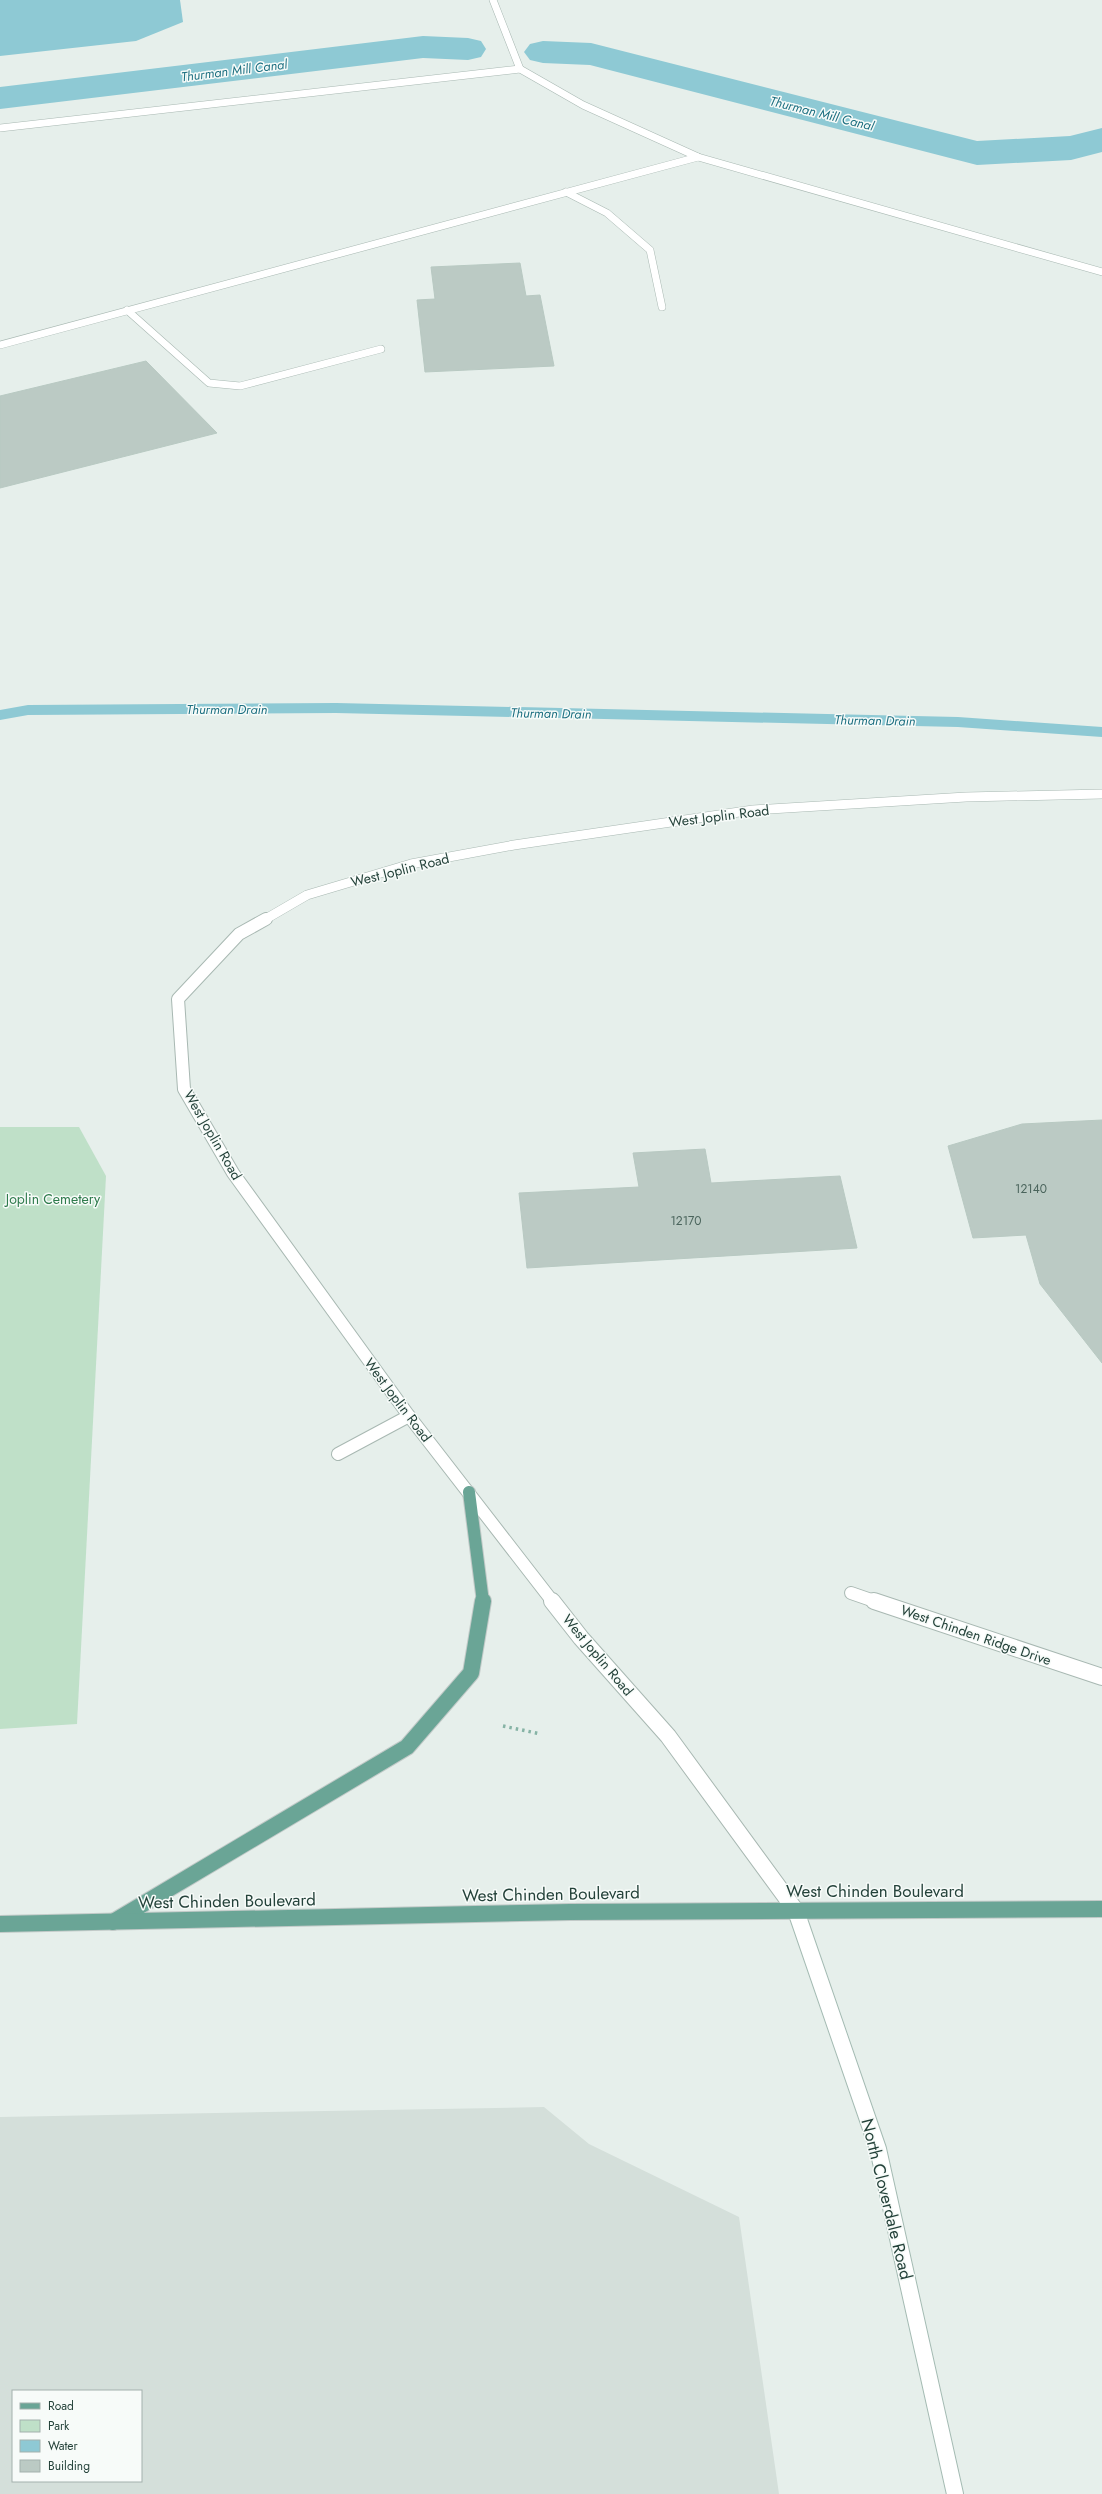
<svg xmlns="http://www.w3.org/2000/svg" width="1102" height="2494" font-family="Jost,sans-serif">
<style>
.built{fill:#d4dfda;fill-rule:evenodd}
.green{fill:#bfe0c8}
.water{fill:#8ec9d4}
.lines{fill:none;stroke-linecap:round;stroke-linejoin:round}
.stream{fill:#8ec9d4;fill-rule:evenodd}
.canal{fill:#8ec9d4;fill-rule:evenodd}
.building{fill:#bbcac4;stroke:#b8c9c2}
.service-far1-casing{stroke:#a8b8b2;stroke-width:8}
.service-casing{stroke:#a8b8b2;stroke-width:14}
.minor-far2-casing{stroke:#a8b8b2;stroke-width:10}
.minor-far1-casing{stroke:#a8b8b2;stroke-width:14}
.minor-casing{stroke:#a8b8b2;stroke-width:18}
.secondary-casing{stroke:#a4bbb3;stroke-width:18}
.primary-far1-casing{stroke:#c2cac8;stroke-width:14}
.primary-casing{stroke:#c2cac8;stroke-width:18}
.path{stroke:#86b3a5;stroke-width:3.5;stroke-dasharray:2.5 4;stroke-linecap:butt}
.service-far1{stroke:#fff;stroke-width:7}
.service{stroke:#fff;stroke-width:12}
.minor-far2{stroke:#fff;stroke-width:9}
.minor-far1{stroke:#fff;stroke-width:12}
.minor{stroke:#fff;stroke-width:16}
.secondary{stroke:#fff;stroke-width:16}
.primary-far1{stroke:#6aa596;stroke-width:12}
.primary{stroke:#6aa596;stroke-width:16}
.labels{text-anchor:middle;stroke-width:3;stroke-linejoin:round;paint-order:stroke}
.number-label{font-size:12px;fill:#4a645c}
.far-water-label{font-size:13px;font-style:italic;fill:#1c6f80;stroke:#f7fbf9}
.street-label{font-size:14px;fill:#24423a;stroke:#f7fbf9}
.park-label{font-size:14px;fill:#2d7a4b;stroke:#f7fbf9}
.near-street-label{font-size:17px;fill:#24423a;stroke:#f7fbf9}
</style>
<rect width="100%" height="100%" fill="#e6efeb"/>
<path class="built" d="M544,2107L589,2144L739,2217L779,2494H0V2117ZM13,2391H141V2481H13Z"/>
<path class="green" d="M0,1127H79L106,1176L77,1724L0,1729Z"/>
<path class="water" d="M0,0H180L183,22L136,41L0,56Z"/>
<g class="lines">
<path class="stream" d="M336,703L958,717L1102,727V737L958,727L336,713L28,715L0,720V710L28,705Z"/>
<g class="canal">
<path d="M423,36L468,38L481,41L486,49L481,57L468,60L423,58L0,109V87Z"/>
<path d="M543,41L591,43L977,141L1070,136L1102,128V152L1071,160L977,165L590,65L543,63L530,60L524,52L530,44Z"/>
</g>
</g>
<g class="building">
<path d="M520,263L526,296L540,295L554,366L425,372L417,300L435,299L431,267Z"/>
<path d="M146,361L217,433L0,488V396Z"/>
<path d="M1102,1120V1363L1040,1284L1026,1235L973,1238L948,1146L1022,1124Z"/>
<path d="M705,1149L711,1183L840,1176L857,1248L527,1268L519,1193L639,1187L633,1153Z"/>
</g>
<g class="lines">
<defs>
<g id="service-far1">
<path d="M493,0L520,69L583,105L698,157L1102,272"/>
<path d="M0,128L520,69"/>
<path d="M566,192L607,213L650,250L662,307"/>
<path d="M127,310L209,383L240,386L381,349"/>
<path d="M0,345L698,157"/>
</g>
<path id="service" d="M338,1454L409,1416"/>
<path id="minor-far2" d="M264,920L307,895L411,864L514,845L753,810L966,797L1102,794"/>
<g id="minor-far1">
<path d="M266,919L239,934L178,999L184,1089L233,1173L409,1416L553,1602"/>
<path d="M851,1593L877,1602"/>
</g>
<g id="minor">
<path d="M552,1601L581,1638L668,1736L796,1911"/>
<path d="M874,1601L1102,1677"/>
</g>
<path id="secondary" d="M796,1911L878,2149L955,2494"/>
<path id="primary-far1" d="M469,1492L483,1602"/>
<g id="primary">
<path d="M113,1922L407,1747L471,1673L483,1601"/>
<path d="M0,1924L570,1912L1102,1909"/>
</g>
</defs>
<use href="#service-far1" class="service-far1-casing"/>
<use href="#service" class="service-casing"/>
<use href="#minor-far2" class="minor-far2-casing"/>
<use href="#minor-far1" class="minor-far1-casing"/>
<use href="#minor" class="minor-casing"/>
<use href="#secondary" class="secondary-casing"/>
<use href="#primary-far1" class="primary-far1-casing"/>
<use href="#primary" class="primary-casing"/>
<path class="path" d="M503,1726L541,1734"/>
<use href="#service-far1" class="service-far1"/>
<use href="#service" class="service"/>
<use href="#minor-far2" class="minor-far2"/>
<use href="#minor-far1" class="minor-far1"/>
<use href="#minor" class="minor"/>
<use href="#secondary" class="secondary"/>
<use href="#primary-far1" class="primary-far1"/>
<use href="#primary" class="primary"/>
</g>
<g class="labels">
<g class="number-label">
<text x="1031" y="1193">12140</text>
<text x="686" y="1225">12170</text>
</g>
<g class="far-water-label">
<text transform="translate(234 70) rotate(-7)" y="5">Thurman Mill Canal</text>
<text transform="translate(822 113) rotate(14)" y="5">Thurman Mill Canal</text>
<text x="227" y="714">Thurman Drain</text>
<text transform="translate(551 713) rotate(1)" y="5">Thurman Drain</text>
<text transform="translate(875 720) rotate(1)" y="5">Thurman Drain</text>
</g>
<g class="street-label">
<text transform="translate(719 816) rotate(-7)" y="5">West Joplin Road</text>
<text transform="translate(400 870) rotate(-14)" y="5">West Joplin Road</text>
<text transform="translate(213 1135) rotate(60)" y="5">West Joplin Road</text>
<text transform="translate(398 1400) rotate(53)" y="5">West Joplin Road</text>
<text transform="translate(976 1635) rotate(19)" y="5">West Chinden Ridge Drive</text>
<text transform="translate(598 1655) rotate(50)" y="5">West Joplin Road</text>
</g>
<g class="park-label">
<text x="53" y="1204">Joplin Cemetery</text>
</g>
<g class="near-street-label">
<text x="875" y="1897">West Chinden Boulevard</text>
<text transform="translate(551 1894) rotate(-1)" y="6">West Chinden Boulevard</text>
<text transform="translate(227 1901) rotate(-1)" y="6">West Chinden Boulevard</text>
<text transform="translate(887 2199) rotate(76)" y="6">North Cloverdale Road</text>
</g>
</g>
<rect x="12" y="2390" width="130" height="92" fill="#f7fbf9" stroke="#a3b1ad"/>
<rect x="20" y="2403" width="20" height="6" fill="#6aa596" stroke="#a3b1ad"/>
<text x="48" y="2410" font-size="12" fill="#24423a">Road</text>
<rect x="20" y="2420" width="20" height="12" fill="#bfe0c8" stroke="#a3b1ad"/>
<text x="48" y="2430" font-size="12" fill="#24423a">Park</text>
<rect x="20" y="2440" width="20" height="12" fill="#8ec9d4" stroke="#a3b1ad"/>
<text x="48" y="2450" font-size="12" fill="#24423a">Water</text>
<rect x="20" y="2460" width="20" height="12" fill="#bbcac4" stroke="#a3b1ad"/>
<text x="48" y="2470" font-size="12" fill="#24423a">Building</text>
</svg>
